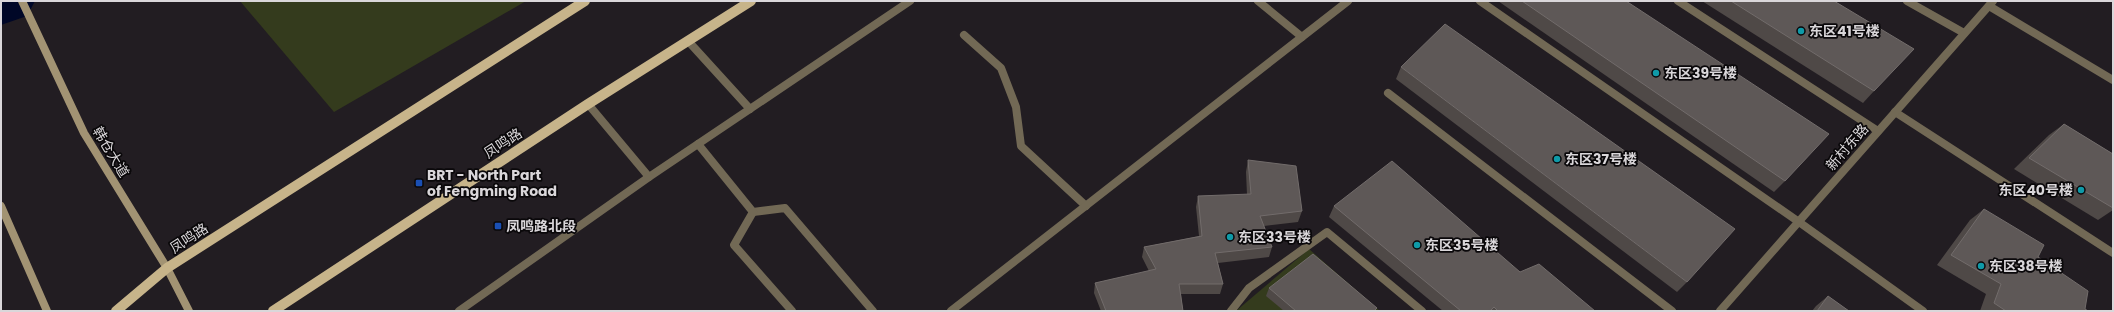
<svg xmlns="http://www.w3.org/2000/svg" width="2114" height="312" font-family="Poppins,'Noto Sans SC',sans-serif">
<style>
.green{fill:#343b1d}
.lines{fill:none;stroke-linecap:round;stroke-linejoin:round}
.river{fill:#000727;fill-rule:evenodd}
.service{stroke:#726955;stroke-width:8}
.minor{stroke:#726955;stroke-width:8}
.secondary{stroke:#a29373;stroke-width:8}
.primary{stroke:#c7b48a;stroke-width:10}
.wall{fill:#4f4947}
.building{fill:#5e5857;stroke:#726c6b}
.culture-dot{fill:#0f9aa8;stroke:#0a080a;stroke-width:1.5}
.transit-dot{fill:#1a4fb4;stroke:#0a080a;stroke-width:1.5}
.labels{text-anchor:middle;stroke-width:3.5;stroke-linejoin:round;paint-order:stroke}
.poi-label{font-size:14px;font-weight:bold;fill:#dad7da;stroke:#0a080a;text-anchor:start}
.street-label{font-size:14px;fill:#dad7da;stroke:#0a080a}
</style>
<rect width="100%" height="100%" fill="#221d22"/>
<g class="green">
<path d="M240,1H526L334,112Z"/>
<path d="M1309,249L1380,311H1236Z"/>
</g>
<g class="lines">
<path class="river" d="M1,1H35L27,16L1,25Z"/>
<g class="service">
<path d="M1258,1L1302,37"/>
<path d="M1480,1L1799,222L1923,311"/>
<path d="M1678,1L1878,131"/>
<path d="M1907,1L1964,33"/>
<path d="M1989,6L2113,80"/>
<path d="M964,35L1001,68L1016,107L1021,146L1086,206"/>
<path d="M689,42L750,109"/>
<path d="M1388,93L1672,311"/>
<path d="M1895,112L2113,253"/>
<path d="M698,144L753,212L785,208L873,311"/>
<path d="M649,177L910,1"/>
<path d="M753,212L734,245L792,311"/>
<path d="M459,311L649,177L588,104"/>
<path d="M1231,311L1249,288L1327,232L1422,311"/>
</g>
<g class="minor">
<path d="M951,311L1348,1"/>
<path d="M1720,311L1993,1"/>
</g>
<g class="secondary">
<path d="M22,1L84,133L167,268L189,311"/>
<path d="M1,206L47,311"/>
</g>
<g class="primary">
<path d="M116,311L167,268L585,1"/>
<path d="M273,311L588,104L751,1"/>
</g>
</g>
<g class="wall">
<path d="M1498,1H1626L1785,181L1774,192Z"/>
<path d="M1702,1H1834L1874,91L1863,103Z"/>
<path d="M1401,67L1687,282L1677,292L1396,79Z"/>
<path d="M2064,124L2113,154V210L2098,220L2014,169L2049,135Z"/>
<path d="M1248,160L1302,211L1298,222L1264,226L1272,247L1269,257L1218,263L1223,284L1220,294H1181L1183,311H1101L1094,293L1095,283L1149,271L1142,257L1144,247L1199,236L1196,207L1198,196L1247,195L1246,172Z"/>
<path d="M1334,206L1520,272L1595,311H1443L1329,217Z"/>
<path d="M1984,209L2038,257L2085,309L2088,311H1980L1986,294L1937,265L1970,220Z"/>
<path d="M1269,288L1377,308L1375,311H1284L1266,296Z"/>
<path d="M1828,296L1849,311H1812L1816,306Z"/>
</g>
<g class="building">
<path d="M1522,1H1626L1829,134L1785,181Z"/>
<path d="M1731,1H1834L1914,49L1874,91Z"/>
<path d="M1445,24L1735,229L1687,282L1401,67Z"/>
<path d="M2064,124L2113,154V208L2029,158Z"/>
<path d="M1248,160L1296,166L1302,211L1260,216L1272,247L1215,253L1223,284H1179L1183,311H1106L1095,283L1156,269L1144,247L1202,236L1198,196L1251,194Z"/>
<path d="M1392,161L1520,272L1539,264L1595,311H1498L1494,307L1490,311H1461L1334,206Z"/>
<path d="M1984,209L2044,245L2038,257L2088,291L2085,309L2088,311H2006L1994,303L2001,284L1951,255Z"/>
<path d="M1313,254L1377,308L1374,311H1296L1269,288Z"/>
<path d="M1828,296L1849,311H1817Z"/>
</g>
<g class="culture-dot">
<circle cx="1801" cy="31" r="4"/>
<circle cx="1656" cy="73" r="4"/>
<circle cx="1557" cy="159" r="4"/>
<circle cx="2081" cy="190" r="4"/>
<circle cx="1230" cy="237" r="4"/>
<circle cx="1417" cy="245" r="4"/>
<circle cx="1981" cy="266" r="4"/>
</g>
<g class="transit-dot">
<rect x="415" y="179" width="8" height="8" rx="2"/>
<rect x="494" y="222" width="8" height="8" rx="2"/>
</g>
<g class="labels">
<g class="poi-label">
<text x="1809" y="36">东区41号楼</text>
<text x="1664" y="78">东区39号楼</text>
<text x="1565" y="164">东区37号楼</text>
<text x="427" y="180">BRT - North Part<tspan x="427" dy="16">of Fengming Road</tspan></text>
<text x="2073" y="195" text-anchor="end">东区40号楼</text>
<text x="506" y="231">凤鸣路北段</text>
<text x="1238" y="242">东区33号楼</text>
<text x="1425" y="250">东区35号楼</text>
<text x="1989" y="271">东区38号楼</text>
</g>
<g class="street-label">
<text transform="translate(503 143) rotate(-33)" y="5">凤鸣路</text>
<text transform="translate(1847 147) rotate(-49)" y="5">新村东路</text>
<text transform="translate(111 152) rotate(59)" y="5">韩仓大道</text>
<text transform="translate(189 238) rotate(-33)" y="5">凤鸣路</text>
</g>
</g>
<rect width="2114" height="312" fill="none" stroke="#dad7da" stroke-width="4"/>
</svg>
